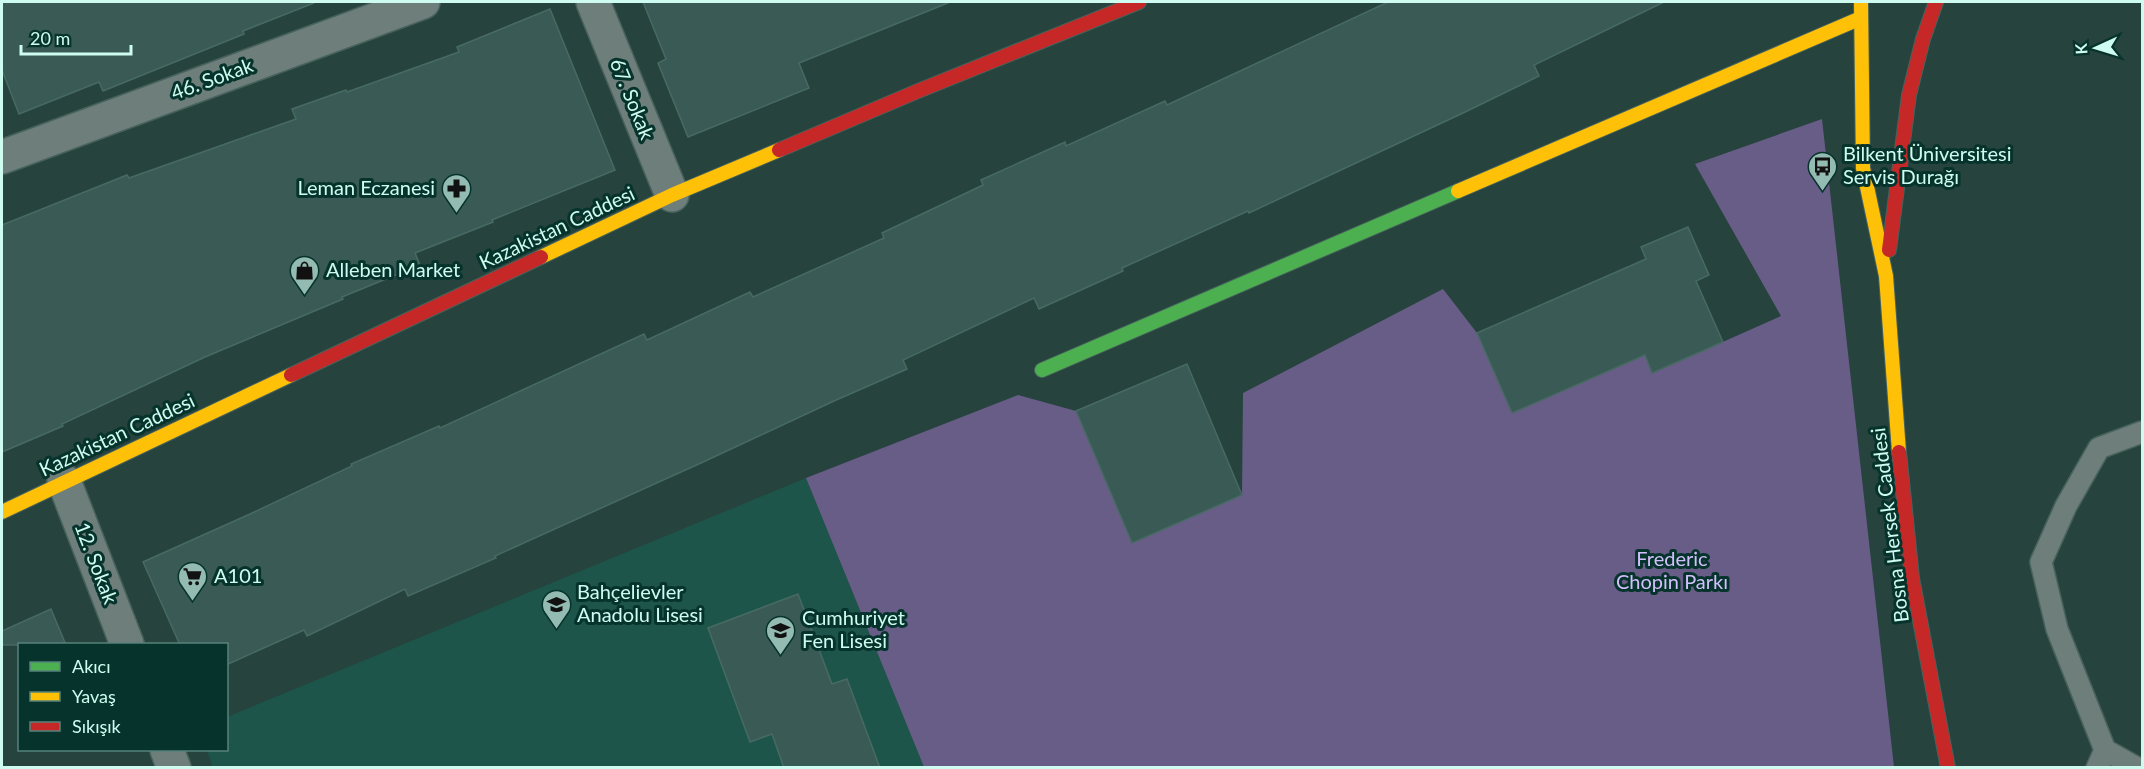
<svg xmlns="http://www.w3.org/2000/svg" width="2144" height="769" font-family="Lato,sans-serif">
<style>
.built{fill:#1d554b}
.green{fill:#685d87}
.building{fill:#3a5b55;stroke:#476a63;stroke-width:1.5}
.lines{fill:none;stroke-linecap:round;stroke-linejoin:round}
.lane-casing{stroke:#47625c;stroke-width:24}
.street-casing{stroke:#47625c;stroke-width:36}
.fast-casing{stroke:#47625c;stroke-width:16}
.slow-casing{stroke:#47625c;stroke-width:16}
.jam-casing{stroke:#47625c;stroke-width:16}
.lane{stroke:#6e7e7b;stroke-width:21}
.street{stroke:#6e7e7b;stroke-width:33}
.fast{stroke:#4caf50;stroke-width:14}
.slow{stroke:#ffc107;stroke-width:14}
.jam{stroke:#c62828;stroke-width:14}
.labels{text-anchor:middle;stroke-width:6;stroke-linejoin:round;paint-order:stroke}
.street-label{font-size:20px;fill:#cffcf1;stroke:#06332c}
.poi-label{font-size:20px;fill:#cffcf1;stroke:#06332c;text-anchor:start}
.park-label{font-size:20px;fill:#d2c0fa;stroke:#06332c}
</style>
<rect width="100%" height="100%" fill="#26433d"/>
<path class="built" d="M806,478L924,767L213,768L207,750H226L227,717Z"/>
<path class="green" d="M1822,119L1894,767H924L806,478L1018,395L1076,411L1132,543L1242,495L1243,393L1443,289L1477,333L1512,413L1645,355L1653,373L1781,316L1695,164Z"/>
<g class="building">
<path d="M2,2H314V3L243,31L244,34L103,91L99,82L19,114L2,70Z"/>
<path d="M643,2H948V3L799,63L809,88L688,137L658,63L666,59Z"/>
<path d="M1388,2H1664L1534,65L1539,76L1461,114L1249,213L1248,211L1122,268L1123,271L1039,309L1034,298L903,360L907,369L834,401L701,463L495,556L496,558L408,596L405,589L307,636L304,630L226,665V645H180L143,562L250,514L352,466L351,464L439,426L440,428L644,334L647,340L750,292L753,297L884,238L882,233L983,185L981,180L1065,142L1066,146L1165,101L1167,105Z"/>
<path d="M550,9L615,170L492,220L493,222L415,253L420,265L342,297L343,299L205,357L62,424L63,426L2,452V225L127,175L129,178L296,119L292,109L346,90L347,92L459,52L457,47Z"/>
<path d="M1688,227L1709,275L1696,281L1723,342L1652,373L1645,355L1512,413L1477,333L1646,259L1641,247Z"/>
<path d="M1187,364L1242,495L1132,543L1076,411Z"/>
<path d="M798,594L832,684L847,679L880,768H784L772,734L750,742L708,628Z"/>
<path d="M51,609L66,645H2V631Z"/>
</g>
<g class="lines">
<defs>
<g id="lane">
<path d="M2097,768L2105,750"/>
<path d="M2137,768L2105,750L2057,629L2041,562L2066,506L2099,448L2142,432"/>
</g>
<g id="street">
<path d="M593,2L672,195"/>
<path d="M2,157L423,2"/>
<path d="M64,481L127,644"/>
<path d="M167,750L174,768"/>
</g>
<path id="fast" d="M1042,370L1458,191"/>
<g id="slow">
<path d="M1861,2L1863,168L1886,276L1899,452"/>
<path d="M1458,191L1861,18"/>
<path d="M541,257L672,195L779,150"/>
<path d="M2,512L291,375"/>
</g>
<g id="jam">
<path d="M779,150L918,91L1139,2"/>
<path d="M1889,250L1909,95L1923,39L1936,2"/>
<path d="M291,375L541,257"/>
<path d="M1899,452L1912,578L1948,768"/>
</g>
</defs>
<use href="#lane" class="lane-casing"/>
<use href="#street" class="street-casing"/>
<use href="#fast" class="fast-casing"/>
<use href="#slow" class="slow-casing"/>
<use href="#jam" class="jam-casing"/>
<use href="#lane" class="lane"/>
<use href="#street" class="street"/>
<use href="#fast" class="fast"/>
<use href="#slow" class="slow"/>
<use href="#jam" class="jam"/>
</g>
<defs>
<symbol id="bus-pin" viewBox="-11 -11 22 30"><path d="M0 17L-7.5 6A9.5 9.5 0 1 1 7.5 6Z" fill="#94bbb2" stroke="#06332c"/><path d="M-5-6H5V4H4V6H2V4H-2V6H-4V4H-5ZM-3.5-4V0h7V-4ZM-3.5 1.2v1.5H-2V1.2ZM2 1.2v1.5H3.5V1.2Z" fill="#111"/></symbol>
<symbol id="pharmacy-pin" viewBox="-11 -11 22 30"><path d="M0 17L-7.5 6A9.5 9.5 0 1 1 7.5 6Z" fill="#94bbb2" stroke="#06332c"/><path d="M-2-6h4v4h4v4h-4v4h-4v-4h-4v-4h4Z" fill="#111"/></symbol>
<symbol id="shop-pin" viewBox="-11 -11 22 30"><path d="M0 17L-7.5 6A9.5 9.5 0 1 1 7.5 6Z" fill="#94bbb2" stroke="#06332c"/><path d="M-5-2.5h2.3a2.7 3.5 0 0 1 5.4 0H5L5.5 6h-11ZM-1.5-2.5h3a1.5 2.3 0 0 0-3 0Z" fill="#111"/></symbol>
<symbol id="supermarket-pin" viewBox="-11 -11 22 30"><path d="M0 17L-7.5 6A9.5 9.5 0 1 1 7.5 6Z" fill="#94bbb2" stroke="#06332c"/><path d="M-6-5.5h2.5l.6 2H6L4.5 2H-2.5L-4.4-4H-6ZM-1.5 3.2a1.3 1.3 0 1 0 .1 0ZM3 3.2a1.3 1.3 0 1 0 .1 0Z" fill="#111"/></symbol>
<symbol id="school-pin" viewBox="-11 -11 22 30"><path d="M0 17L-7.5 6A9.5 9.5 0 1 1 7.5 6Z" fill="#94bbb2" stroke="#06332c"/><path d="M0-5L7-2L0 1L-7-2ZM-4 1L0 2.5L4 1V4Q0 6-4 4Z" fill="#111"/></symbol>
</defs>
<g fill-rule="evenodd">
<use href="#bus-pin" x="1806" y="150" width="33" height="45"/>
<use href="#pharmacy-pin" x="440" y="172" width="33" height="45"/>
<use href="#shop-pin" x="288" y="254" width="33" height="45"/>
<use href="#supermarket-pin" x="176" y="560" width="33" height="45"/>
<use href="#school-pin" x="540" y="588" width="33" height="45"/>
<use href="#school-pin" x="764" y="614" width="33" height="45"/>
</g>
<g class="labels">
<g class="street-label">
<text transform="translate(212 79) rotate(-20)" y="7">46. Sokak</text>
<text transform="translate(632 99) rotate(68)" y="7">67. Sokak</text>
<text transform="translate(557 228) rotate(-25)" y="7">Kazakistan Caddesi</text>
<text transform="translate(117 435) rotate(-25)" y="7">Kazakistan Caddesi</text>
<text transform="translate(1890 525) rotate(-97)" y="7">Bosna Hersek Caddesi</text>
<text transform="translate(96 563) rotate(69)" y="7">12. Sokak</text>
</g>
<g class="poi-label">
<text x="1843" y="161">Bilkent Üniversitesi<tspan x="1843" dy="23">Servis Durağı</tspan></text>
<text x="435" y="195" text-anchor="end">Leman Eczanesi</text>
<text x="326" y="277">Alleben Market</text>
<text x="214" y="583">A101</text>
<text x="577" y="599">Bahçelievler<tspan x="577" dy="23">Anadolu Lisesi</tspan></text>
<text x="802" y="625">Cumhuriyet<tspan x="802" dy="23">Fen Lisesi</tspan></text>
</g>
<g class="park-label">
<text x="1672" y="566">Frederic<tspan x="1672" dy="23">Chopin Parkı</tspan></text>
</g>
</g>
<rect width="2144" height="769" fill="none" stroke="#cffcf1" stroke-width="6"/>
<rect x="18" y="643" width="210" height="108" fill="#06332c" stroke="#56837b" stroke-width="1.5"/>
<rect x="30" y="662" width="30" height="9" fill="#4caf50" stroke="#56837b" stroke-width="1.5"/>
<text x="72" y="673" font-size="18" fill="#cffcf1">Akıcı</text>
<rect x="30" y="692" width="30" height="9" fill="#ffc107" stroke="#56837b" stroke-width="1.5"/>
<text x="72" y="703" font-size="18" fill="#cffcf1">Yavaş</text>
<rect x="30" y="722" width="30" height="9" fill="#c62828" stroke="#56837b" stroke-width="1.5"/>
<text x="72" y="733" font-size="18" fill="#cffcf1">Sıkışık</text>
<g transform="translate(2096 48) rotate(266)" stroke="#06332c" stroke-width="4.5" paint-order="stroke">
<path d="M0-4.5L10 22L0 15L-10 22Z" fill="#cffcf1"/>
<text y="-9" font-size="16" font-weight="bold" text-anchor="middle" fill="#cffcf1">K</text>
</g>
<path d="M21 45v9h110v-9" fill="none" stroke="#cffcf1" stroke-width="3"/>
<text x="30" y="45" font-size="18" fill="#cffcf1" stroke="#06332c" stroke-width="4.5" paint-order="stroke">20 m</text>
</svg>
